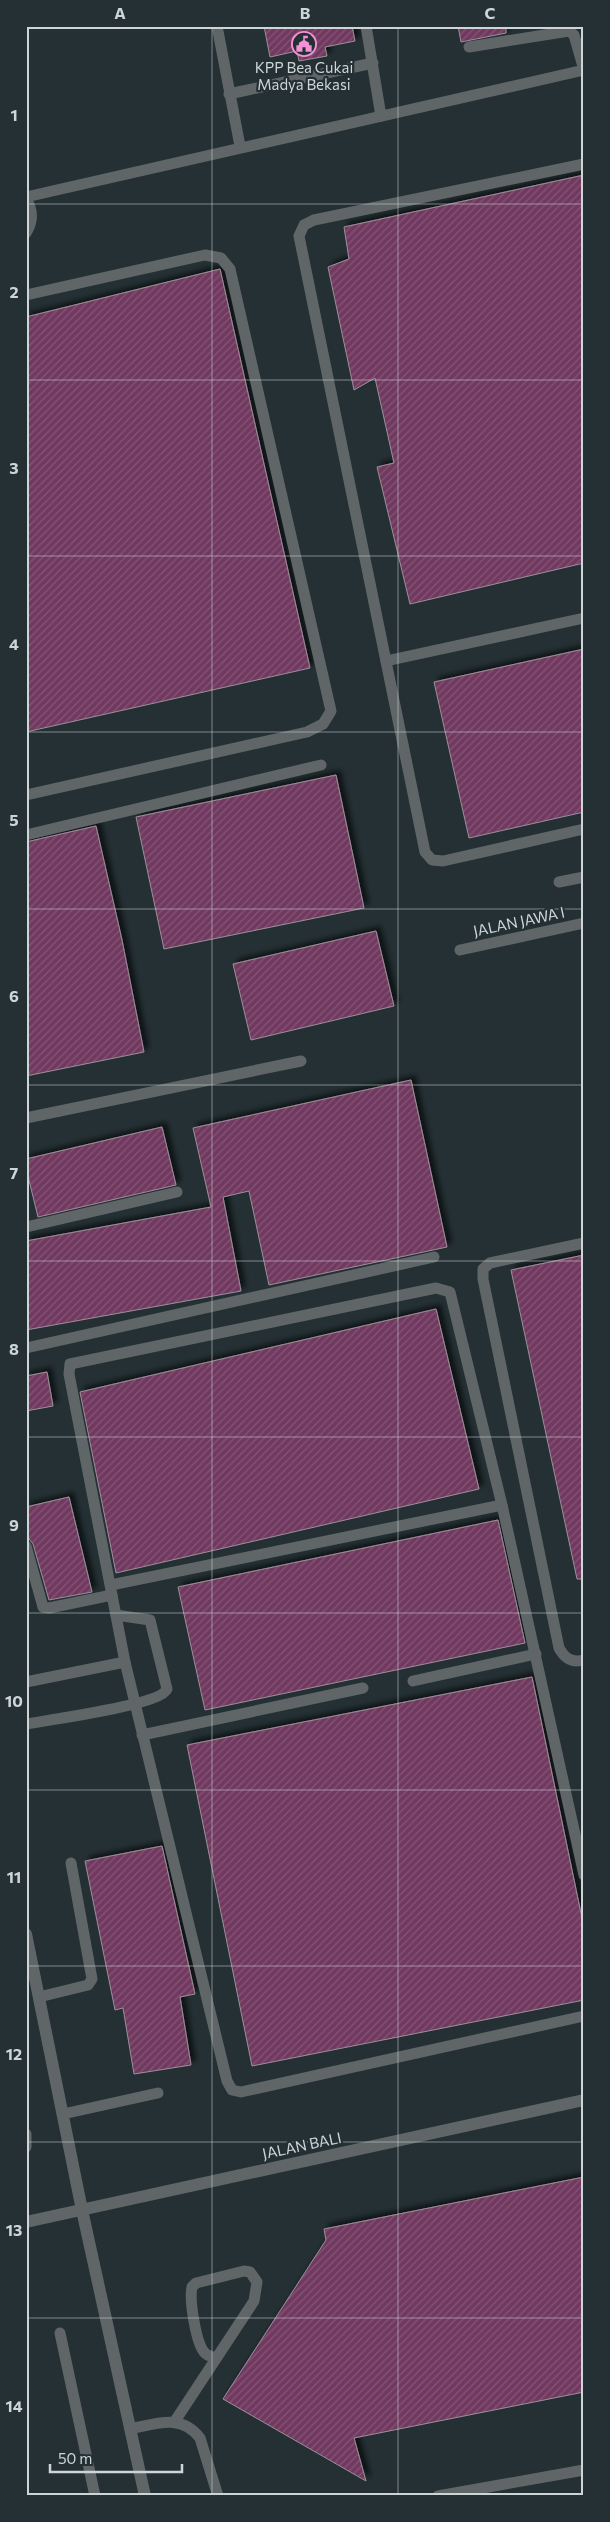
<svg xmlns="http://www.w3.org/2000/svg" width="610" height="2522" font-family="Commissioner,sans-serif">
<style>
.building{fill:url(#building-hatch);stroke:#9c9098;filter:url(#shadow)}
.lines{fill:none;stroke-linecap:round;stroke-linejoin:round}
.lane{stroke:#606668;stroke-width:11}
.street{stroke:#606668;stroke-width:12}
.grid{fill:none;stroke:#cdd5d7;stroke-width:1;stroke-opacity:0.55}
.labels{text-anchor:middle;stroke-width:4.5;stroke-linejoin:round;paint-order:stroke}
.poi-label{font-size:15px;fill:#cdd5d7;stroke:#243034}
.street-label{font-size:15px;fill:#cdd5d7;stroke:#243034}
.neatline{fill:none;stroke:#cdd5d7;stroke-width:2}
.grid-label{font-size:16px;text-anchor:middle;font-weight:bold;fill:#cdd5d7}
</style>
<defs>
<pattern id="building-hatch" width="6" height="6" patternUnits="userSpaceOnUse" patternTransform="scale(1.25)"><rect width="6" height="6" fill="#713960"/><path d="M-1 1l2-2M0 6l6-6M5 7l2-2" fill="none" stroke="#845576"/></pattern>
<filter id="shadow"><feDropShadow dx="4.5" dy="-4.5" stdDeviation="2.5" flood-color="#0009"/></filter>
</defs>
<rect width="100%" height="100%" fill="#243034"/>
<g class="building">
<path d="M264,26H352L355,41L325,47L327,56L299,61L297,51L270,57Z"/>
<path d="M458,26H506V33L461,42Z"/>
<path d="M584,175V563L410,604L377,467L394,463L375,378L354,390L328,267L349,259L344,227Z"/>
<path d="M220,269L310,668L26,732V317Z"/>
<path d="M584,649V812L469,838L434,682Z"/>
<path d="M336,775L364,908L164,949L136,817Z"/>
<path d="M96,826L122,940L144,1052L26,1076V842Z"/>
<path d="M376,931L394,1006L251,1040L233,964Z"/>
<path d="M411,1080L447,1247L269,1285L249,1191L223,1197L241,1291L26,1330V1241L211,1207L193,1128Z"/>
<path d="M162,1127L176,1185L38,1217L26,1168V1159Z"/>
<path d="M584,1255V1579H577L511,1270Z"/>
<path d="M436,1309L479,1489L116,1573L80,1392Z"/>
<path d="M47,1372L53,1406L26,1411V1376Z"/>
<path d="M69,1497L92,1592L49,1600L33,1544L26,1535V1507Z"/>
<path d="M498,1520L525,1643L205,1710L178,1587Z"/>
<path d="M532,1677L584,1928V2000L252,2066L187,1745Z"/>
<path d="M162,1846L195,1994L180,1997L191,2065L134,2074L123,2008L115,2010L85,1861Z"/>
<path d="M584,2177V2392L354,2438L366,2481L223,2399L326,2240L324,2229Z"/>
</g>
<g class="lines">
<g class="lane">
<path d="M217,26L240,146"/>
<path d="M366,26L381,116"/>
<path d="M469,47L569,31L574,35L584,70"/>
<path d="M229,94L373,63"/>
<path d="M584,164L314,220L304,225L299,236L425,852L432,860L443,861L584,829"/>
<path d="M26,197L584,70"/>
<path d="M26,199C33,210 33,222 26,233"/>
<path d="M26,295L205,255L221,258L230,269L331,711L323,724L307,732L26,795"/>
<path d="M386,661L584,618"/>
<path d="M26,835L321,765"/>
<path d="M559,882L584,877"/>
<path d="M460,950L584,923"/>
<path d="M26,1118L301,1061"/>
<path d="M26,1227L177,1192"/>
<path d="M584,1243L490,1263L483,1269V1279L559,1648C565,1659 572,1663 584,1660"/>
<path d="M26,1348L434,1257"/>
<path d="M26,1546L43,1607L49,1608L112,1595"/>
<path d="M111,1585L502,1505"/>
<path d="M413,1681L536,1654"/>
<path d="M26,1682L125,1662"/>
<path d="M26,1724C48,1720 161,1705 167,1689L150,1620L116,1615"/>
<path d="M142,1735L363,1688"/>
<path d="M584,1875L502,1505L450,1292L436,1288L70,1364L69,1374L125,1662L227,2081L232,2090L241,2092L584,2016"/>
<path d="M39,1997L88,1985L92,1979L71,1863"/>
<path d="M63,2114L158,2093"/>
<path d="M26,2134V2147"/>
<path d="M60,2333L95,2496"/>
<path d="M175,2421L254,2301L257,2282L250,2272L244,2271L196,2283L192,2287C189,2300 196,2342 204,2352C207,2356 211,2356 215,2358"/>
<path d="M130,2429C156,2424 181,2413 200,2438L218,2496"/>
<path d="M438,2496L584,2470"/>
</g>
<g class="street">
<path d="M26,1934L82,2210L145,2496"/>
<path d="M26,2222L584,2100"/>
</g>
</g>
<path class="grid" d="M212,26V2496M398,26V2496M26,204H584M26,380H584M26,556H584M26,732H584M26,909H584M26,1085H584M26,1261H584M26,1437H584M26,1613H584M26,1790H584M26,1966H584M26,2142H584M26,2318H584"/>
<defs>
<symbol id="civic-ring" viewBox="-11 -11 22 22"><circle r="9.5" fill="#243034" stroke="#f491d4" stroke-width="1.5"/><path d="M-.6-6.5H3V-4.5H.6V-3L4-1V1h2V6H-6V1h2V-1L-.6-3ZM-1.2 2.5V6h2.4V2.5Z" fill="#f491d4"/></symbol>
</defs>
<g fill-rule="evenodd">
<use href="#civic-ring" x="290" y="30" width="28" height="28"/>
</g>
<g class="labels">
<g class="poi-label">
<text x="304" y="73">KPP Bea Cukai<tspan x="304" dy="17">Madya Bekasi</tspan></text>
</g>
<g class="street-label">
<text transform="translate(519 922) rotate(-12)" y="5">JALAN JAWA I</text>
<text transform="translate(302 2146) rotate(-12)" y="5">JALAN BALI</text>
</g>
</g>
<rect width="610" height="2522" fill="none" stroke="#243034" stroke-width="55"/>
<path d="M50 2464v8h132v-8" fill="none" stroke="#cdd5d7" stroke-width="2.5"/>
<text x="58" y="2464" font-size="15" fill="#cdd5d7" stroke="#243034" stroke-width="4" paint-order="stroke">50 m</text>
<rect x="28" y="28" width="554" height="2466" class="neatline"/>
<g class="grid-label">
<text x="120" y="19">A</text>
<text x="305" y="19">B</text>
<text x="490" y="19">C</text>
<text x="14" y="121">1</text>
<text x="14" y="298">2</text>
<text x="14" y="474">3</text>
<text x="14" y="650">4</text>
<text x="14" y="826">5</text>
<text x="14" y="1002">6</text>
<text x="14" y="1179">7</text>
<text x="14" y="1355">8</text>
<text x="14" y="1531">9</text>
<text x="14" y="1707">10</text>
<text x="14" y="1883">11</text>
<text x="14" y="2060">12</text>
<text x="14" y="2236">13</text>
<text x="14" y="2412">14</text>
</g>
</svg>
